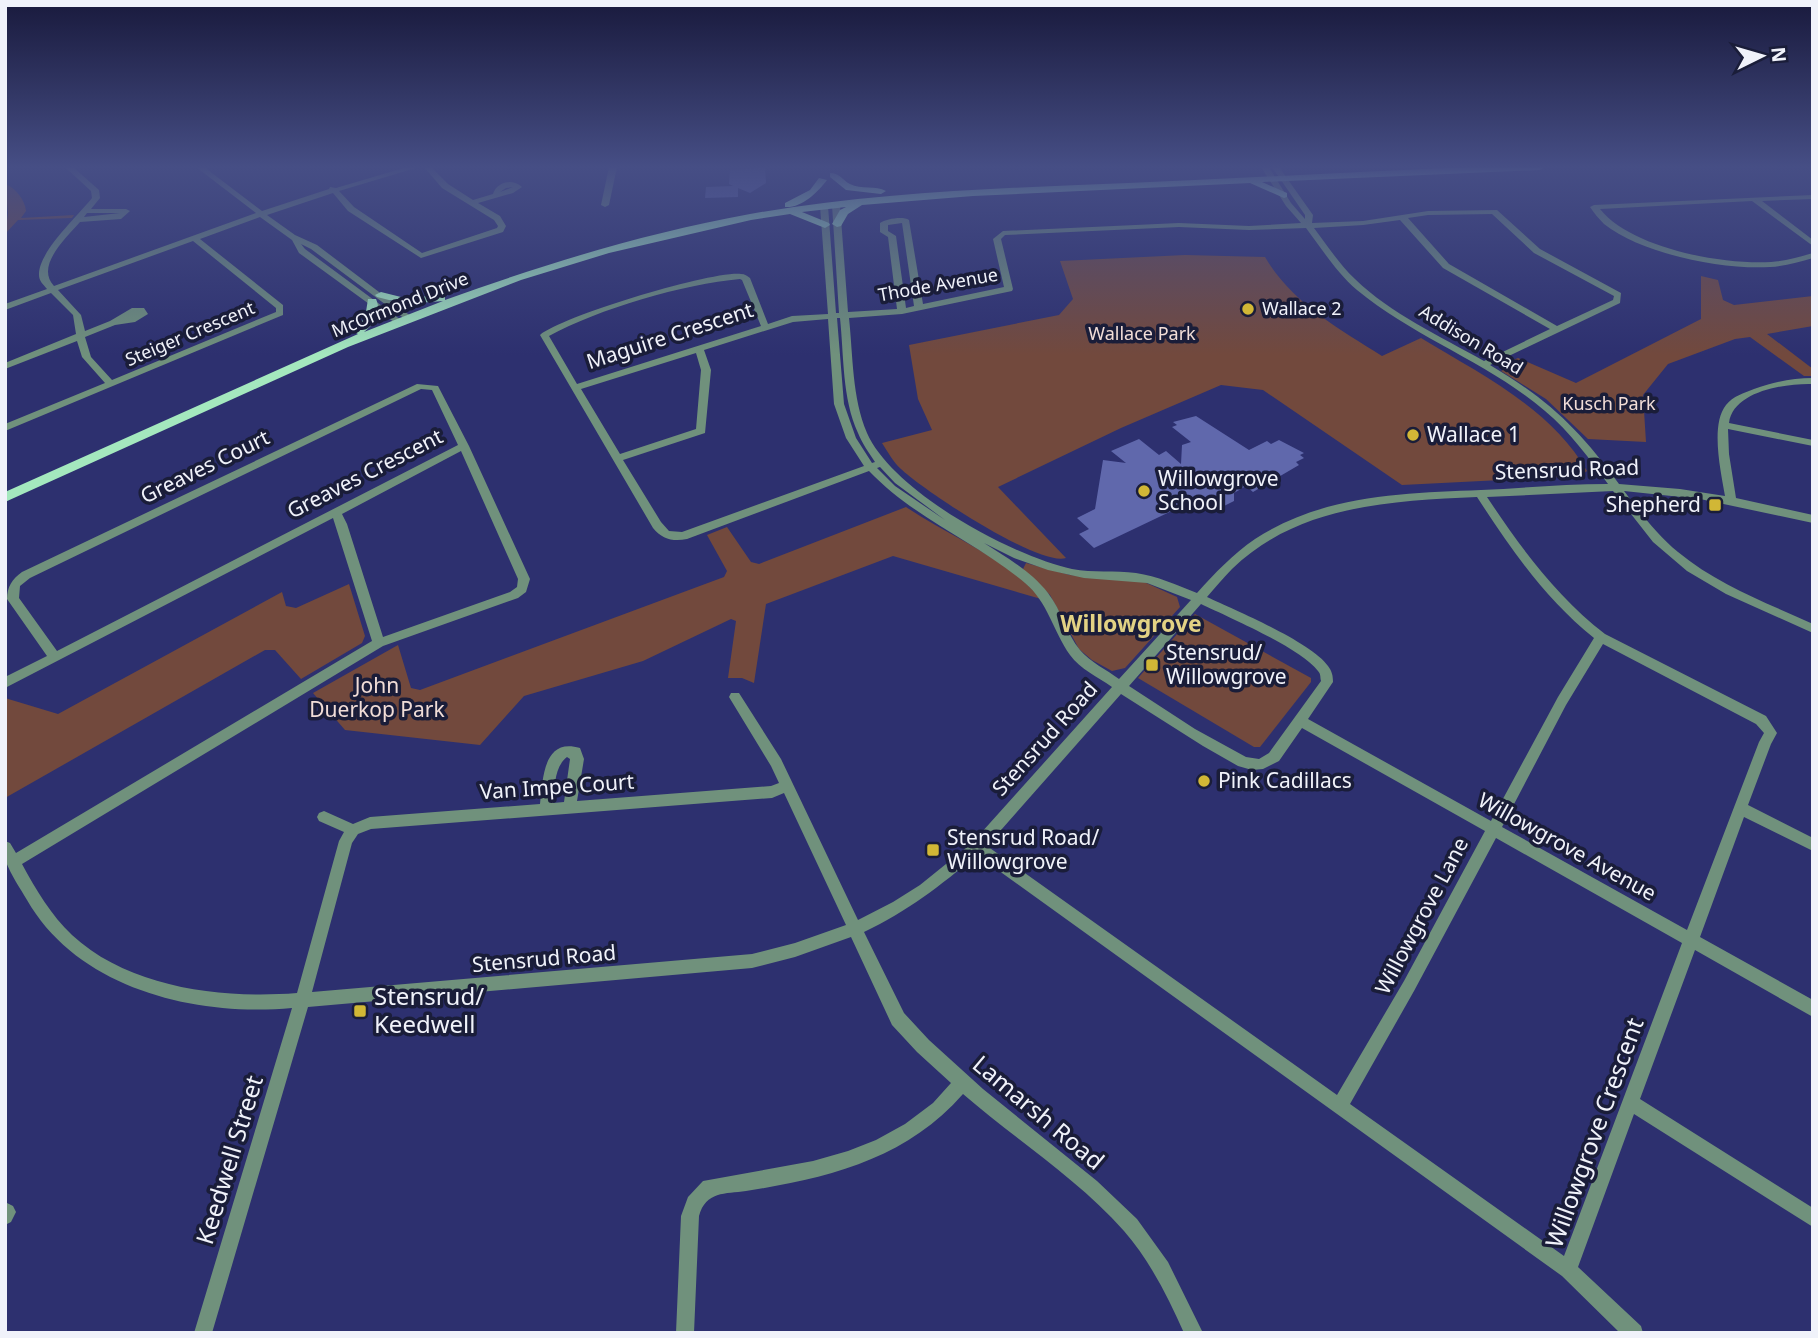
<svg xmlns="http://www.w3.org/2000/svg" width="1818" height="1338" font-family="'Noto Sans',sans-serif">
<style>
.green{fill:#72493d}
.building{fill:#6068ac}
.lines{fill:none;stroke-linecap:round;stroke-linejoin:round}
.minor{fill:#70917c;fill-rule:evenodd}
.major{fill:#a4e8be;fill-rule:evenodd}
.poi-dot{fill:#d1b736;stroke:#1a1d39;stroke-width:2.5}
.labels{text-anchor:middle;stroke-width:7;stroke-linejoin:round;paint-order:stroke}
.far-street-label{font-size:18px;fill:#f0f2fa;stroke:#1a1d39}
.far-poi-label{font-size:18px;fill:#f0f2fa;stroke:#1a1d39;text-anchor:start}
.far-park-label{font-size:18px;fill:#f1ddd7;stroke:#1a1d39}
.street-label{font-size:21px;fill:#f0f2fa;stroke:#1a1d39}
.poi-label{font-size:21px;fill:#f0f2fa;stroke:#1a1d39;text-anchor:start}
.park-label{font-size:21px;fill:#f1ddd7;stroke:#1a1d39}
.neighbourhood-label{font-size:23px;font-weight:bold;fill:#e3d284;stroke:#1a1d39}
.near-poi-label{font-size:24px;fill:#f0f2fa;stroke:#1a1d39;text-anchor:start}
.near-street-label{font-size:24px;fill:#f0f2fa;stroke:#1a1d39}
</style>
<rect width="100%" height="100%" fill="#2d306f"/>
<g class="green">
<path d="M5,184C16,188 25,200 26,211L21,218L74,215L72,218L18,220L5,234L8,213Z"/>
<path d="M1185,255L1265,257C1292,303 1338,328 1382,356L1421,338C1480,374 1551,408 1587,471L1580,476L1402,485L1263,390L1221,385L1121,428L998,487L1066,558C1039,567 923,490 901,469C893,462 888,452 882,443L932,430L918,399L909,345L1059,315L1073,299L1060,261Z"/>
<path d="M1701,276L1718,280L1723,300L1734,305L1813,296V326L1767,334L1813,369V376H1804L1750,337L1735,339L1668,364L1643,395L1646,442L1588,439L1546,399L1501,371L1503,370L1500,366L1518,358L1576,383L1701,319Z"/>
<path d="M906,507C950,537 1006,557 1041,599L893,556L766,604L754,683L742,678H728L736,621L731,619L643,661L524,696L480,745L345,730L313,693L398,645L411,688L420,690L724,577L727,571L707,535L727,527L751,562L759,564Z"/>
<path d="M1026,563L1070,575L1142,581L1177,597L1180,607L1125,668L1112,671L1092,660L1079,649L1050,595L1023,569Z"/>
<path d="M349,584L365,636L362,643L301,679L275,650H265L5,798V698L58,714L282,592L286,606L296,608Z"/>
<path d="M1195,614L1311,678V682L1260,747H1254L1138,678Z"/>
</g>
<g class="building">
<path d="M765,168L766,183L750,193L738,188V197L705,198L706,187L733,186L729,184L730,170Z"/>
<path d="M1196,416L1249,450L1267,441L1271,444L1279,440L1304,453L1300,455L1304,458L1296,462L1299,465L1253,492L1246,486L1234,493V501L1222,507L1211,505L1201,497L1094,548L1079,534L1089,529L1077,518L1095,509L1103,460L1126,463L1111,451L1139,439L1159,455L1166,451L1181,464L1182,445L1191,442L1172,427L1177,425L1173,422Z"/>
</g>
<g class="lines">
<g class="minor">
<path d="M65,167H73L99,190L100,198L91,209H126L130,211L121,219L80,222C66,238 35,266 54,286L256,213L196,167H204L262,211L329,189L330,187L336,188L407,167H419L339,191L354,207L422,253L497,228L498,226L494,220L442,188L424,167H431L448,184L473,200L493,194C497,182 512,178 522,187L513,193L478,203L500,216L506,226L503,232L421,258L348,211L333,193L267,215L295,235L317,245L412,317L405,319L311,249L301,244L305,249L401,320V324L398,325L299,253L292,240L260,217L200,239L283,305V315L5,431V424L105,383L82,357L77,341L5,369V363L76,334L73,315L51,293L5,310V304L47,289C43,284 39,281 39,275C38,252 78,216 92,198L91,191ZM513,187L500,192L506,188ZM87,213H120L84,217ZM193,241L276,308V312L112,380L91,357L85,337L115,325L135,322L148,314L144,308H132L110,321L85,331L81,315L58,290Z"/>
<path d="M609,167H617L609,205L605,207L601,205Z"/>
<path d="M1261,167H1269L1291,203L1305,219V215L1272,167H1279L1313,215L1312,223L1363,221L1428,211L1497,210L1540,249L1621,293L1620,303L1490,365C1549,400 1579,429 1619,484L1680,489L1725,496C1721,472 1710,425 1726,405C1733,396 1744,393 1754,389C1774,382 1792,378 1813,378V384C1786,383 1733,391 1729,423L1813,440V446L1728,429L1729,454L1736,498L1813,515V523L1700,499L1624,491C1641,513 1657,535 1678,552C1718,585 1767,603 1813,624V633L1726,594L1687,571L1653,542L1613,491L1487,497C1521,548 1556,596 1605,634L1766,716L1777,733L1771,744L1748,805L1813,838V851L1744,817L1700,937L1813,1000V1017L1695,950L1640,1099L1813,1208V1227L1634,1114L1578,1267L1641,1326L1643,1333H1620L1562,1276L977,855C940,886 908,911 864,932L904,1013L929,1040L983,1089L1097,1181L1137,1219L1168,1262L1203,1333H1184C1168,1297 1150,1261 1124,1231C1077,1178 1016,1140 963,1094C906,1159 829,1178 746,1191C725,1194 706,1191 699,1216L694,1333H676L681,1216L688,1197L703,1181L813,1161L848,1151L876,1140L905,1124L933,1103L951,1083L917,1052L892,1025L851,937L795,957L752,968L308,1007L212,1333H194L292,1008C196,1017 78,989 27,900C20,888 11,875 6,862C4,856 5,848 5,841L10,843L16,853L372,641L333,518L5,688V677L47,656L7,599C7,587 12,579 22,572L417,384L438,386L469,446L530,579L526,592L518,598L383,646L22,864C36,890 51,915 72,935C129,988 222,999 297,993L339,841L344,832L319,821L317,817L319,813L324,811L353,824L370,817L540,804C543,779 543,737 580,748L584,759L577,801L771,786L779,783L771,766L729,697L731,693H739L781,759L858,920L893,902L920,885L972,843L1112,687C1098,677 1080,669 1070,655C1053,631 1048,602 1025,583C975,541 915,519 869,471L687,539C673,542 662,539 653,528L540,335C563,316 710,271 741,274C745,274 747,276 750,278L768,324L792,316L828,314L820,206L824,204L828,206L836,313H839L832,205L836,203L840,205L848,312L897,309L888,237L880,232V223C886,219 903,216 909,220L923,304L1004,287L993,239L1003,231L1179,223L1249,226L1301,223L1286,206ZM1492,214L1534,253L1614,296L1613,300L1557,326L1449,264L1408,218L1428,215ZM1400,220L1443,268L1550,329L1484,361C1440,336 1391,314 1355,279C1339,264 1327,245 1314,228L1363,225ZM902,223L914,306L906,308L896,236L888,231V225ZM1179,227L1249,230L1306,228C1322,249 1336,272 1357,290C1415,338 1488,362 1545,411C1570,432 1589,458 1608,484C1566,484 1523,488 1481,490C1404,493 1322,495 1255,539C1233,554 1215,573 1197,593C1177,585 1157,576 1136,573C1115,570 1093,573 1072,569C1012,556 893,492 867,433C852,398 853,355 849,318L902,314L1012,291L1013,289L1001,239L1005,235ZM740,279L742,280L761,326L577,384L549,336C598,309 684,284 740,279ZM837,318H840C844,356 842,398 858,433C862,443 869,453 875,462L872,463L856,438L844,404ZM828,319L834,404L846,438L864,466L682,532L669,531L661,522L623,460L705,433L711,370L704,350L793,322ZM696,353L701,370L696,429L620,454L581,389ZM421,389L432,390L458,445L57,651L19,598L20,586L30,578ZM461,451L518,579L517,587L510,592L383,637L347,524L342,514ZM880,467L895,483L945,520L895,486L877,468ZM1477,497C1511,549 1545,599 1594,638L1558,697L1491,821L1308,719L1333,682C1333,676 1332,671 1328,666C1311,642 1235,610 1207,597C1215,588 1223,578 1232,569C1298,505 1390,501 1477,497ZM984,543L1014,558L1048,570L1084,578L1147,583L1191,600L1119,679C1107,670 1090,662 1080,650C1066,633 1062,611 1048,593C1032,572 1006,557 984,543ZM1201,604C1228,617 1301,648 1318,671C1321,674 1320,677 1321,681L1269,753L1259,759L1246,757L1195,729L1129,686ZM1603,644L1756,724L1764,733L1759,742L1687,930L1502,827L1566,705ZM1121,694L1203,746L1238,766L1252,770L1263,769L1279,761L1302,728L1485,831L1404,981L1337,1095L987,846ZM567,757L570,759L564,802L553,803C555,787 554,767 567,757ZM784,793L846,925L795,943L752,954L312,992L352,843L358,834L371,829L772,798ZM1496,838L1682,943L1564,1256L1350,1104L1414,991Z"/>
<path d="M1813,195V199L1762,201L1813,240V246L1752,201L1600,209C1631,248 1722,265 1771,262C1785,261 1799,257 1813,253V258C1799,262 1785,266 1770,267C1722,270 1642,254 1604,224C1599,219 1594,213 1590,207L1594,205Z"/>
<path d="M7,1203L13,1206L16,1212L11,1222L5,1225V1204Z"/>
</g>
<g class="major">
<path d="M1471,167H1545L1540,170L1262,182L1287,193V197L1284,198L1250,183L973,196L862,205L848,214L841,226L837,227L832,224L840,210L846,207L802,212L829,223L830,225L825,228L790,214L751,220L609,253L521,280L348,347L5,502V492L358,334L352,331L365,318L368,299H376C382,313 375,323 364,332L443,301L405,304L377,297L375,295L381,292L405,298L441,295L445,296V300C545,264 645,233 750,214C875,192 1002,188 1128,183C1243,178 1357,172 1471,167Z"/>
<path d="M830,173C840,173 842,180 850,184C861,190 876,185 886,191L881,194L846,190L830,177Z"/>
<path d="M819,178L827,180C817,193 802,208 785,207V203L810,190Z"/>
</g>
</g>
<linearGradient id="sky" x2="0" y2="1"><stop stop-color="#191a3d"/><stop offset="0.47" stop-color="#464e85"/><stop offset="1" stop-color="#464e85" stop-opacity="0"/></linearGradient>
<rect width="1818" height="355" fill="url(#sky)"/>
<g class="poi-dot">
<circle cx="1248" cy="309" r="7"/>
<circle cx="1413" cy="435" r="7"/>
<circle cx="1144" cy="491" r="7"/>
<rect x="1708" y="498" width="14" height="14" rx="3.5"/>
<rect x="1145" y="658" width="14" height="14" rx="3.5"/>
<circle cx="1204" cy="781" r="7"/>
<rect x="926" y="843" width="14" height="14" rx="3.5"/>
<rect x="353" y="1004" width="14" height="14" rx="3.5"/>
</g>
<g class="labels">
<g class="far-street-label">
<text transform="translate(938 285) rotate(-10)" y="6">Thode Avenue</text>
<text transform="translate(400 305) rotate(-22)" y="6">McOrmond Drive</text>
<text transform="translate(190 334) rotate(-23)" y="6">Steiger Crescent</text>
<text transform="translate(1471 340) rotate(31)" y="6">Addison Road</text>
</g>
<g class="far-poi-label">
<text x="1262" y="315">Wallace 2</text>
</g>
<g class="far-park-label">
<text x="1142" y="340">Wallace Park</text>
<text x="1609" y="410">Kusch Park</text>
</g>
<g class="street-label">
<text transform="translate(670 336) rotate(-18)" y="7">Maguire Crescent</text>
<text transform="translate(205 467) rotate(-26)" y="7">Greaves Court</text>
<text transform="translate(1567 470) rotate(-2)" y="7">Stensrud Road</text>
<text transform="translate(365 474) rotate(-27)" y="7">Greaves Crescent</text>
<text transform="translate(1045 739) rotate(-48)" y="7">Stensrud Road</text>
<text transform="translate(557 787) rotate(-4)" y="7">Van Impe Court</text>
<text transform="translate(1567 847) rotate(29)" y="7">Willowgrove Avenue</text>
<text transform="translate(1422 916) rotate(-62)" y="7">Willowgrove Lane</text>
<text transform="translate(544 959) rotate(-5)" y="7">Stensrud Road</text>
</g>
<g class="poi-label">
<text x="1427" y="442">Wallace 1</text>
<text x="1158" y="486">Willowgrove<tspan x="1158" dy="24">School</tspan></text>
<text x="1701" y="512" text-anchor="end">Shepherd</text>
<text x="1166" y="660">Stensrud/<tspan x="1166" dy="24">Willowgrove</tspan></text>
<text x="1218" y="788">Pink Cadillacs</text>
<text x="947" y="845">Stensrud Road/<tspan x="947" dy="24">Willowgrove</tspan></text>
</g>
<g class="park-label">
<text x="377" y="693">John<tspan x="377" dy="24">Duerkop Park</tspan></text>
</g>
<g class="neighbourhood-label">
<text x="1131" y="632">Willowgrove</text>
</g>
<g class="near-poi-label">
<text x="374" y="1005">Stensrud/<tspan x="374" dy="28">Keedwell</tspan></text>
</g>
<g class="near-street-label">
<text transform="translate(1038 1113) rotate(40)" y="8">Lamarsh Road</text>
<text transform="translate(1595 1133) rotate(-70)" y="8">Willowgrove Crescent</text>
<text transform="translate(230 1160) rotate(-73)" y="8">Keedwell Street</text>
</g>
</g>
<rect width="1818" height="1338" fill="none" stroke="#f0f2fa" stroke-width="14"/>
<g transform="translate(1762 56) rotate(85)" stroke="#1a1d39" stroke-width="5" paint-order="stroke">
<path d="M0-5L12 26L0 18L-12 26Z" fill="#f0f2fa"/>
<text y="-10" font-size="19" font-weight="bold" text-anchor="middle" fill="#f0f2fa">N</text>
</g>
</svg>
